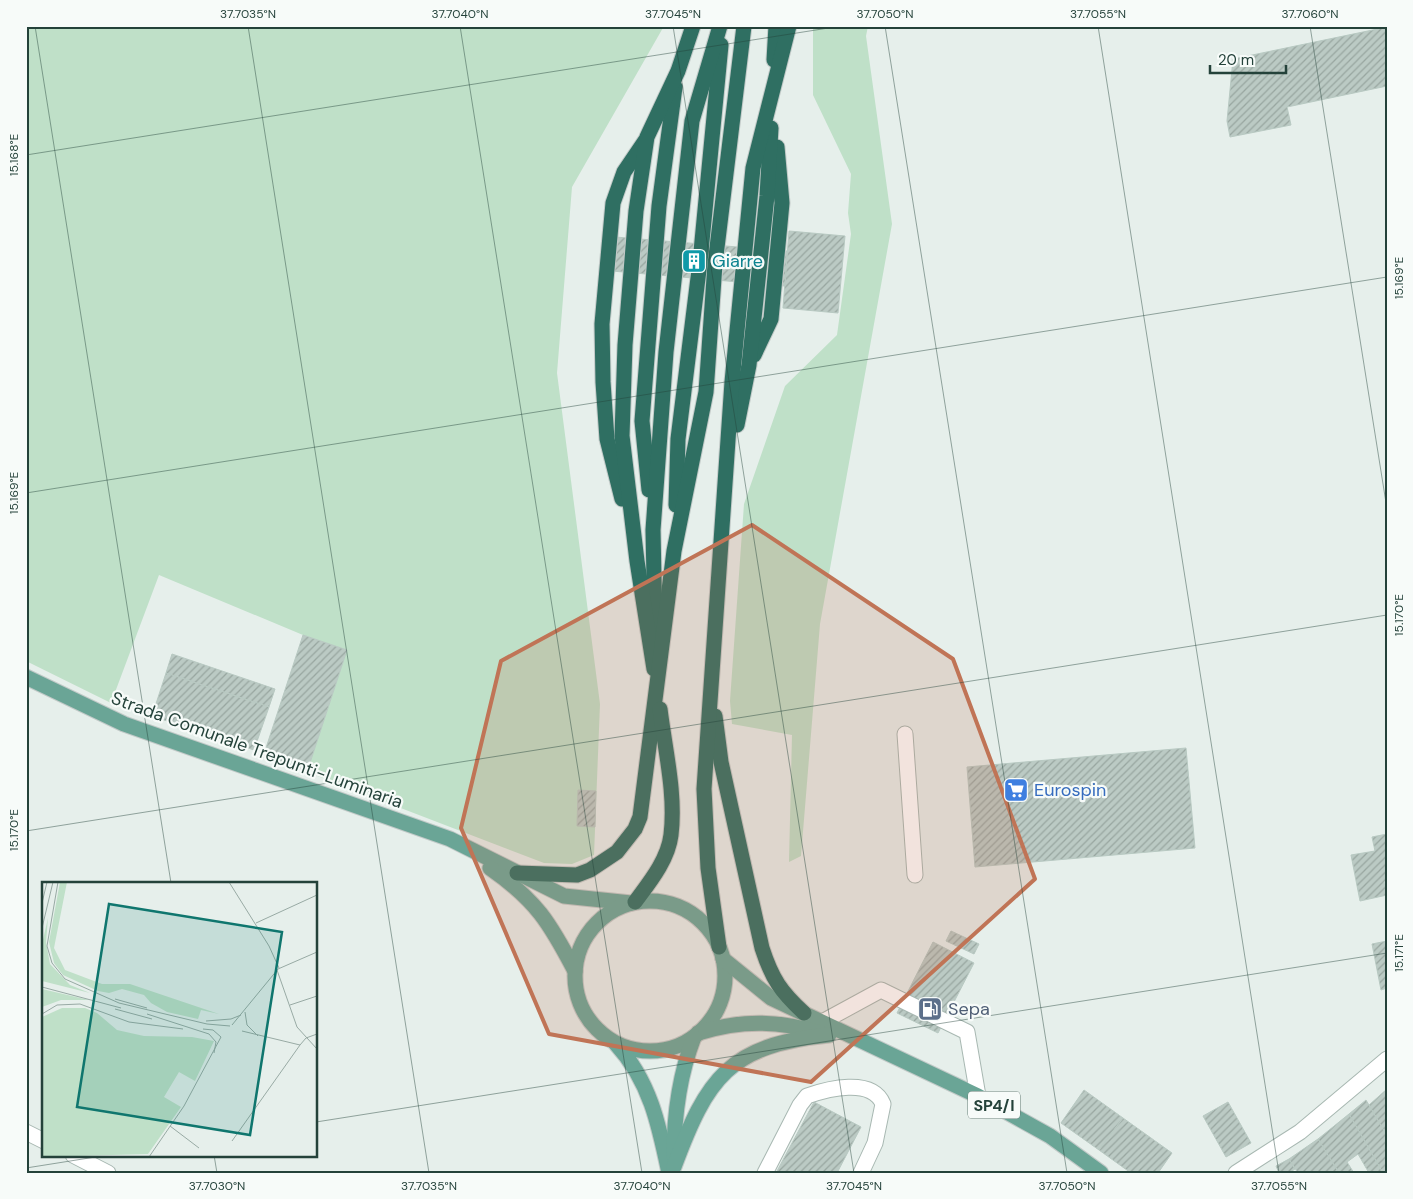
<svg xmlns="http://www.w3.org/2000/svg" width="1413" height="1199" font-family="'DM Sans',sans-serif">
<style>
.grass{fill:#bfe0c8}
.building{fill:url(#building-hatch);stroke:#b8c9c2}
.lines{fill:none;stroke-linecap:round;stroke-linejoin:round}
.minor-casing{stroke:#a8b8b2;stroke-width:17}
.major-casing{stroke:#c2cac8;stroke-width:17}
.highway-casing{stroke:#c2cac8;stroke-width:17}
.minor{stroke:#fff;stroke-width:15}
.major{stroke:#6aa596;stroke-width:15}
.highway{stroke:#2f6f62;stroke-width:15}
.marked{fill:#c07456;fill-opacity:0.2;stroke:#c07456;stroke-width:4;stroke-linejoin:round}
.ticks{fill:none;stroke:#24423a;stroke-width:1;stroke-opacity:0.45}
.labels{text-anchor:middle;stroke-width:4.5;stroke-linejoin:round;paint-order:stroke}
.shield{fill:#f7fbf9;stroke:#637a73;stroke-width:1}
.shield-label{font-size:16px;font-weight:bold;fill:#24423a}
.culture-label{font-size:18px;fill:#0d838f;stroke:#f7fbf9;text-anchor:start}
.street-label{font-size:18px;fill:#24423a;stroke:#f7fbf9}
.shop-label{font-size:18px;fill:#366cbe;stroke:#f7fbf9;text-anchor:start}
.service-label{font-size:18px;fill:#4e5e75;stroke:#f7fbf9;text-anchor:start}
.inset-road{fill:none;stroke:#98aaa4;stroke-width:1}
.view{fill:#0f766e;fill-opacity:0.15;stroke:#0f766e;stroke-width:2.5}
.inset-edge{fill:none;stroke:#24423a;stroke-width:2.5}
.neatline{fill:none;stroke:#24423a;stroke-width:2}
.ticks-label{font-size:12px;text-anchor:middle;fill:#24423a}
</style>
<defs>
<pattern id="building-hatch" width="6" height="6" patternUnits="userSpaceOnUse" patternTransform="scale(1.25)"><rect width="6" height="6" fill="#bbcac4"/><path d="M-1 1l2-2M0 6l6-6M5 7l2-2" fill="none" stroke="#98a6a0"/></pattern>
</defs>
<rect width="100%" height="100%" fill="#e6efeb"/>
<g class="grass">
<path d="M26,26H664L572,187L557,373L600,704L594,855L572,864L544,863L307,772L347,650L303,635L159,575L111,703L26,661Z"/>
<path d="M813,26H868L866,36L892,224L820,624L801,856L789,862L792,735L732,724L730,701L744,504L785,386L837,335L851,234L848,213L851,174L813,95Z"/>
</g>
<g class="building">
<path d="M1387,27V86L1287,107L1291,125L1230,137L1227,121L1233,59Z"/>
<path d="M789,231L845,236L838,313L783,308Z"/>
<path d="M603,236L787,251L785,286L600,270Z"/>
<path d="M303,635L347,650L307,772L263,757Z"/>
<path d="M172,654L275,689L269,707L166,673Z"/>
<path d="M166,673L269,707L254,750L152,716Z"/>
<path d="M1186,748L1195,848L975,867L967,767Z"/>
<path d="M578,790L596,791L595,827L577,826Z"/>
<path d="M1387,834V881L1384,882L1387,895L1360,901L1351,855L1375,851L1372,837Z"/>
<path d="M951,931L979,944L974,954L946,941Z"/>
<path d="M1387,941V988L1381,990L1372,944Z"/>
<path d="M933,942L974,963L938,1033L897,1013Z"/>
<path d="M1387,1089V1136L1369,1105Z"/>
<path d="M1084,1090L1123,1118L1099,1150L1061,1123Z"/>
<path d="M1366,1100L1387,1136V1173H1383L1349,1114Z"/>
<path d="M814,1102L861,1127L837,1173H776Z"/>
<path d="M1228,1102L1251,1143L1226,1157L1203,1116Z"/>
<path d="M1349,1114L1383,1173H1369L1358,1154L1347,1162L1354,1173H1339L1318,1139Z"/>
<path d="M1123,1118L1172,1153L1158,1173H1131L1099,1150Z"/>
<path d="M1318,1139L1339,1173H1298L1289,1159Z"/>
<path d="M1289,1159L1295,1169L1289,1173H1279L1276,1166Z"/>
</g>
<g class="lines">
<defs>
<g id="minor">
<path d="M905,734L915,875"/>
<path d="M824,1021L881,990L967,1032L978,1096"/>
<path d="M26,1132L44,1141"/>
<path d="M73,1155L108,1173"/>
<path d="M765,1173L800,1105L807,1096C827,1089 872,1077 883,1104L875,1143L861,1173"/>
<path d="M1236,1173L1300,1132L1387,1059"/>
</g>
<g id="major">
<path d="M26,677L124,724L450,839L564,896L631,903"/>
<path d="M490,868C536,900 550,923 575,971"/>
<circle cx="650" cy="976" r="75"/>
<path d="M723,959L771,998L978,1096L1050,1136L1101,1173"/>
<path d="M698,1033C741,1020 777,1020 820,1033"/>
<path d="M616,1044C650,1081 659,1125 669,1173"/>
<path d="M674,1156C674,1114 679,1076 694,1037"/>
<path d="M674,1167C707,1078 729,1045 829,1035"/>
</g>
<g id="highway">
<path d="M774,60L776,26"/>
<path d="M754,355L771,319L782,203L777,147"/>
<path d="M737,425L749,365L767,196L771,128"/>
<path d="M649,490L642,421L659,206L675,87"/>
<path d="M622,499L607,439L603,382L602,324L613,203L624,172L645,141"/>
<path d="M676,505L678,439L700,262L721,45"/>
<path d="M655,626L653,530L666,352L692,121L720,26"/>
<path d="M654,669L637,561L622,436L625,345L636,211L647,137L678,71L693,26"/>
<path d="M715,716L721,762L762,948C772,979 781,992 804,1013"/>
<path d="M517,873L577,875L590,870L617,852L635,829L640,817L674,551L706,392L715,264L744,26"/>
<path d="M635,902C649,883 668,860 671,835C676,794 665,750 660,709"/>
<path d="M719,947L708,868L704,789L732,382L753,168L789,26"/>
</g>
</defs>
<use href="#minor" class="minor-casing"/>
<use href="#major" class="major-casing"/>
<use href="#highway" class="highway-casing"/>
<use href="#minor" class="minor"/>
<use href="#major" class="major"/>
<use href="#highway" class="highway"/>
</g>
<path class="marked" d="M752,525L953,659L1035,879L811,1082L549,1034L461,828L501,661Z"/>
<path class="ticks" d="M35,26L171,883M248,26L429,1173M460,26L642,1173M673,26L854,1173M885,26L1067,1173M1098,26L1279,1173M1310,26L1387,509M26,155L841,26M26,493L1387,277M26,831L1387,615M316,1122L1387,953M214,1155L217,1173M26,1168L108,1155"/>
<defs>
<symbol id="building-square" viewBox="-11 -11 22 22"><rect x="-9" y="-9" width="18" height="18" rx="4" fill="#0f9aa8" stroke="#f7fbf9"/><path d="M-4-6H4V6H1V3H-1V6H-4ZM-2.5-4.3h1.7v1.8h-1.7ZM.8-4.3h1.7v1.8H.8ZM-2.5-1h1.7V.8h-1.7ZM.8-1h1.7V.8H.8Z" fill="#fff"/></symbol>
<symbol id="supermarket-square" viewBox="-11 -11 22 22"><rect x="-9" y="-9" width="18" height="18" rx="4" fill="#3f7fe0" stroke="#f7fbf9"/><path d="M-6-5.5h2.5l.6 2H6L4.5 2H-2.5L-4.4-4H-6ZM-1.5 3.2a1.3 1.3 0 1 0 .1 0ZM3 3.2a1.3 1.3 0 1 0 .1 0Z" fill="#fff"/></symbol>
<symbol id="fuel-square" viewBox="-11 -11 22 22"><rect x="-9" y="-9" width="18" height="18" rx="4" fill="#5c6f8a" stroke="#f7fbf9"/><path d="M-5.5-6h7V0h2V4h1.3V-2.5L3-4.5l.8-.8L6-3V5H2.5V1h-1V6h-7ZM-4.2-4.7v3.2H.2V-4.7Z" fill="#fff"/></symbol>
</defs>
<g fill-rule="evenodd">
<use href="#building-square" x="680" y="247" width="28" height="28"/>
<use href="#supermarket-square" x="1002" y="776" width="28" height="28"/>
<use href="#fuel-square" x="916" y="995" width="28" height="28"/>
</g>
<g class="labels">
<rect class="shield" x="968" y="1091.5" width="52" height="27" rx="4"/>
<g class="shield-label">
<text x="994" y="1111">SP4/I</text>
</g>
<g class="culture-label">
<text x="712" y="267">Giarre</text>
</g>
<g class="street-label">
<text transform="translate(257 750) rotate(20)" y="6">Strada Comunale Trepunti-Luminaria</text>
</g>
<g class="shop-label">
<text x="1034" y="796">Eurospin</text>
</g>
<g class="service-label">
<text x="948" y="1015">Sepa</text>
</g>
</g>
<g transform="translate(42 882)">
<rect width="275" height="275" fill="#e6efeb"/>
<path d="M18,0H25L12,66L23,88L60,102H88L177,132L159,128L156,137L125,130L109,121L102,113L80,107L67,111L56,109L21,93L12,81L7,60ZM6,36L4,60L8,82L28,103L48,111L0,99V62ZM0,107L47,118H19L0,125ZM20,126H43L55,131L75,148L102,154L150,155L172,159L153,199L137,190L122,215L139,225L106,272L0,275V135Z" fill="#bfe0c8"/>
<path class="inset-road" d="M16,0L5,64L10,81L23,97L77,121L165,142L188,144M187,0L227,64L237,86M0,21L5,0M214,41L275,13M0,46L11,0M235,88L255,145L275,167M0,105L79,126M73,117L105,126M248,123L275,114M73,127L110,137M203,130L205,143L216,154M0,132L15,123L38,122L87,140L141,147M105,132L167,152L174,160L172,171M164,139L189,137L199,133M190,143L236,87L275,70M161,147L171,148L179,155M200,149L258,163L264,156L275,152M128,244L157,266M190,259L258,163M107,275L142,224L179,155"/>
<path class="view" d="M67,22L240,50L208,253L35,225Z"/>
<rect width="275" height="275" class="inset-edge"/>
</g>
<rect width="1413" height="1199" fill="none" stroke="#f7fbf9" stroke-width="55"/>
<path d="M1210 65v8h76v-8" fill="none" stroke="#24423a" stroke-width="2.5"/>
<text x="1218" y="65" font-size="15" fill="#24423a" stroke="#f7fbf9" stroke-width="4" paint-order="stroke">20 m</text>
<rect x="28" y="28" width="1358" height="1144" class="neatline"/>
<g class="ticks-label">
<text x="248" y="18">37.7035°N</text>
<text x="460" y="18">37.7040°N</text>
<text x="673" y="18">37.7045°N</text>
<text x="885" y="18">37.7050°N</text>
<text x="1098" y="18">37.7055°N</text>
<text x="1310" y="18">37.7060°N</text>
<text transform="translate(14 155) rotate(-90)" y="4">15.168°E</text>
<text transform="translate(1399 278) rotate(-90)" y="4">15.169°E</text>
<text transform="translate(14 493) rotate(-90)" y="4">15.169°E</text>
<text transform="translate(1399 615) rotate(-90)" y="4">15.170°E</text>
<text transform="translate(14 830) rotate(-90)" y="4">15.170°E</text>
<text transform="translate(1399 953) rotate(-90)" y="4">15.171°E</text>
<text x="217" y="1190">37.7030°N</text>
<text x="429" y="1190">37.7035°N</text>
<text x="642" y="1190">37.7040°N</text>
<text x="854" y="1190">37.7045°N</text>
<text x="1067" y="1190">37.7050°N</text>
<text x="1279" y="1190">37.7055°N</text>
</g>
</svg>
